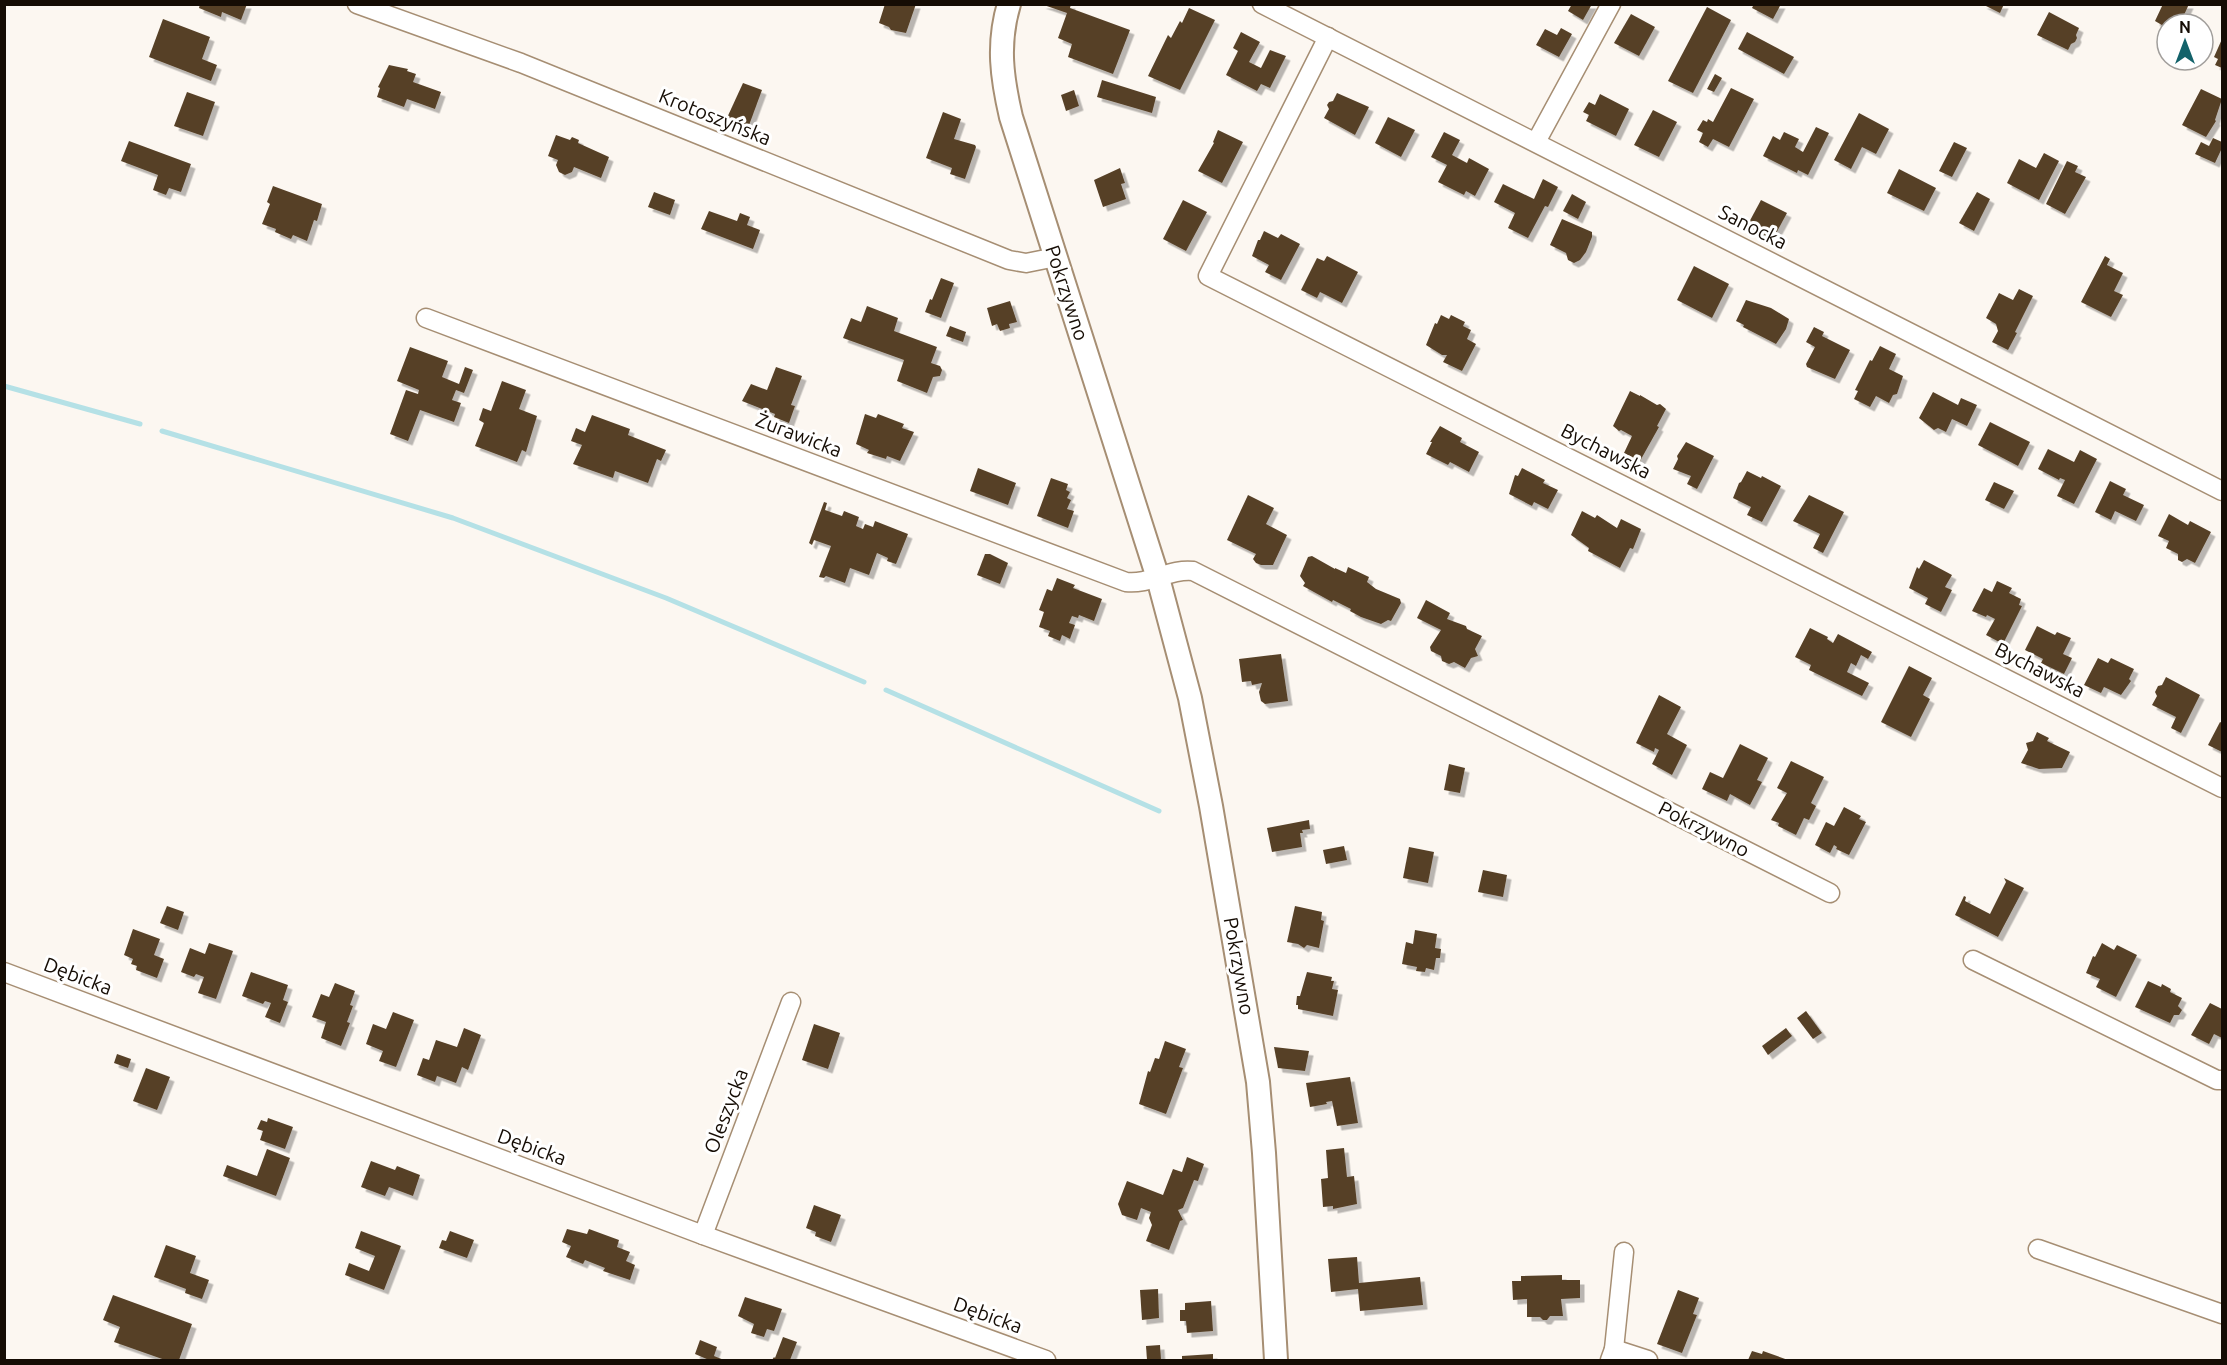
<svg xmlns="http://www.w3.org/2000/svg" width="2227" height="1365" font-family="Ubuntu,sans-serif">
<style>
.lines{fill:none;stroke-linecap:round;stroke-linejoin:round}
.stream{stroke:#b5e1e6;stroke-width:5}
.building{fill:#574128;filter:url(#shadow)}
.minor-casing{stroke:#a68e73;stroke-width:21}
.tertiary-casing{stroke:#a68e73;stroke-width:26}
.minor{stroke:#fff;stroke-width:18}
.tertiary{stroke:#fff;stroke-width:22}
.labels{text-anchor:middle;stroke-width:6;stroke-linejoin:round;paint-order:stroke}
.street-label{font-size:20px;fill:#150c04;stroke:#fff}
</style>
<defs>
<filter id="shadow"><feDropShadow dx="4.5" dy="4.5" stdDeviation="0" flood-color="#0004"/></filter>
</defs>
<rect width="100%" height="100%" fill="#fcf7f1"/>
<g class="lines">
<g class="stream">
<path d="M4,386L140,424"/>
<path d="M162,431L453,518L666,598L864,682"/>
<path d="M886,690L1159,811"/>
</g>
</g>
<g class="building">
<path d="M200,4H247L241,20L222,12L221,17L199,8Z"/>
<path d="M885,4H916L906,33L891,30L889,27L879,23Z"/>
<path d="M1041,4H1071L1070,8L1130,30L1113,74L1068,57L1072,44L1058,38L1067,13Z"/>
<path d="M1572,4H1592L1583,20L1568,11Z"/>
<path d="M1754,4H1781L1773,19L1752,8Z"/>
<path d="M1982,4H2004L2000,13Z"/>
<path d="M2163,4H2189L2180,24H2167V28L2155,21Z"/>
<path d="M1707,7L1731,20L1693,93L1668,81Z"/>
<path d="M1189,8L1215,20L1180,90L1148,76L1168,35L1171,38L1180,21L1182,23Z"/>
<path d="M2049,12L2079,28L2076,35L2077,38L2075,42L2071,44L2068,50L2037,35Z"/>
<path d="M1631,14L1655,27L1639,56L1614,43Z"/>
<path d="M163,19L210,37L202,59L217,65L211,81L149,57Z"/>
<path d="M1561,28L1572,34L1559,57L1536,45L1545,29L1557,35Z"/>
<path d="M1241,32L1260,42L1249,62L1261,68L1270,50L1286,56L1270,88L1261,84L1257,91L1226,75L1238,51L1233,48Z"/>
<path d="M1747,32L1794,57L1784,74L1738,49Z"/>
<path d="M2222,39V68L2215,65L2218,59L2214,57Z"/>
<path d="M389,65L408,69L407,71L416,74L413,82L441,92L435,109L407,99L404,107L377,97L380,88L378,87Z"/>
<path d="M1715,74L1722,78L1714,92L1707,89Z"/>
<path d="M1102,80L1156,97L1152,113L1097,97Z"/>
<path d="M743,83L762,90L748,128L726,120Z"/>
<path d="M1731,88L1754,99L1729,147L1713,139L1708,147L1699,142L1703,133L1697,130L1703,120L1707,122L1708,119L1713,122Z"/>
<path d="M2201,89L2222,99L2215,120L2216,121L2206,137L2182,125Z"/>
<path d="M1074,90L1079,106L1066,111L1061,95Z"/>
<path d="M187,92L215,102L203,136L174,126Z"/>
<path d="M1337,93L1369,107L1355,135L1324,118L1329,109L1327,105L1329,102L1333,101Z"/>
<path d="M1600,94L1629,109L1616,136L1586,121L1589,115L1583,112L1589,102L1595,105Z"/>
<path d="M1653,110L1677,122L1659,157L1634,145Z"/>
<path d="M943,112L961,119L954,139L975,145L976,147L965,179L950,174L952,168L926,158Z"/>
<path d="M1859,113L1889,129L1876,154L1862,147L1851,169L1834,160Z"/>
<path d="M1388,117L1415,130L1401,157L1375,143Z"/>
<path d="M1816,127L1829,133L1808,175L1798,170L1797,173L1763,156L1773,136L1780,140L1784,132L1799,139L1795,147L1803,152Z"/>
<path d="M1218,130L1243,142L1222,183L1198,171L1214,143L1213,142Z"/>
<path d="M1444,132L1460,140L1452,155L1467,163L1469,158L1489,169L1475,196L1466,191L1464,195L1438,182L1447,165L1431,157Z"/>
<path d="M556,135L570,140L572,137L579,140L578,143L609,157L601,178L574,167L572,172L565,175L559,172L556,165L558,160L548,156Z"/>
<path d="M2213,138L2222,142V148L2215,163L2195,154L2201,142L2209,146Z"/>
<path d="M129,141L191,164L181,192L169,188L166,195L153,190L158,175L121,161Z"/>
<path d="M1954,142L1967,148L1952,177L1939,171Z"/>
<path d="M2044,153L2059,161L2039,200L2007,183L2019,159L2036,168Z"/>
<path d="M2067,161L2078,166L2075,172L2086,177L2065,214L2046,204Z"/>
<path d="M1120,168L1125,183L1121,184L1126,199L1103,207L1094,180Z"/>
<path d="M1899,169L1936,188L1924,211L1887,193Z"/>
<path d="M1543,179L1558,187L1548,207L1545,206L1528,238L1508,228L1515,213L1494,202L1503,184L1534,199Z"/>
<path d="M273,186L322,204L317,221L314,220L307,241L293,235L291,239L275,232L276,229L262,224L270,204L267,202Z"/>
<path d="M654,192L675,200L670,215L648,207Z"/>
<path d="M1977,192L1990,199L1974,231L1959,223Z"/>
<path d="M1572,194L1586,202L1578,219L1563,211Z"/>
<path d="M1183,200L1207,212L1186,251L1163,239Z"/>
<path d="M1761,200L1787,213L1773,239L1747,226Z"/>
<path d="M709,211L737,221L740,213L750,217L747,225L760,230L753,249L701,229Z"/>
<path d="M1562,219L1592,232V237L1586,252L1580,260L1574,263L1568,260L1566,253L1550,245Z"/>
<path d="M1264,231L1278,238L1281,234L1300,244L1281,280L1265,272L1269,265L1252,256L1258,240H1260Z"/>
<path d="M1327,256L1358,272L1342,303L1320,292L1317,298L1301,290L1317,258L1324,261Z"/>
<path d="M2105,256L2110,259L2107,265L2123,273L2114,291L2123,295L2111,317L2081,302Z"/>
<path d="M1694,266L1729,284L1712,318L1677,300Z"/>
<path d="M941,278L954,283L941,318L925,312L930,299L932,300Z"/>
<path d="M2019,289L2033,296L2015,332L2017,333L2008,350L1992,342L1998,331L1996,324L1986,318L1999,293L2013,300Z"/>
<path d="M1746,300L1771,308L1789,319L1786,329L1776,344L1743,327L1744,325L1736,321Z"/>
<path d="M1010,301L1017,322L1009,324L1010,328L1000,331L997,324L992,326L987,308Z"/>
<path d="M867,306L898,318L894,331L937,347L931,363L940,366L942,370L940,376L933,377L927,393L897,381L904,360L843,338L851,318L861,322Z"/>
<path d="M1441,315L1449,319L1451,315L1465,322L1463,326L1471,330L1467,339L1476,344L1462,371L1443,362L1447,355H1442L1426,345L1435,323L1437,324Z"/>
<path d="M950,326L966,332L963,342L946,336Z"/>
<path d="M1814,327L1824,332L1822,336L1850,350L1835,379L1807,367L1806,364L1815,347L1806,342Z"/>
<path d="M1880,346L1896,354L1889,369L1903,376L1897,394L1893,395L1889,403L1876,396L1870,407L1854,399L1858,391L1855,390L1870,360L1872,361Z"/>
<path d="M410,347L448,361L442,377L459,384L465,367L473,370L464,393L456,390L452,400L461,403L454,422L420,410L408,441L390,434L406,390L418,394L419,390L397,381Z"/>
<path d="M776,367L802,376L791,405L795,406L789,423L774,417L775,414L742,401L751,384L767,390Z"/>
<path d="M502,381L526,390L519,409L537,416L526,452L522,450L517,462L475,446L484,423L479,420L483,408L491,411Z"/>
<path d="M1630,391L1640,396V395L1657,405L1660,404L1666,409L1657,426L1659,427L1640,461L1624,453L1632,436L1621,430L1619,431L1613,426Z"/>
<path d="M1933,392L1958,405L1961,398L1977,405L1967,426L1952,419L1946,432L1938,428L1934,430L1919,418Z"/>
<path d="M865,414L876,418L878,414L904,424L902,428L914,432L900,461L887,456L886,459L867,453L869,450L856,444Z"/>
<path d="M592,415L630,429L628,435L666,450L661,461L657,459L648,483L615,471L613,478L573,464L582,445L571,441L576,428L585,432Z"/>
<path d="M1990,422L2030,442L2018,466L1978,445Z"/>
<path d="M1440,426L1462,438L1460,442L1479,452L1469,472L1450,462L1448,465L1426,454L1432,442H1430Z"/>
<path d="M1686,442L1714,456L1697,489L1687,484L1691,476L1673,469L1678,459L1677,456Z"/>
<path d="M2048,449L2074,462L2080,450L2097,459L2074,504L2057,496L2065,480L2060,478L2059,480L2038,469Z"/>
<path d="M978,468L1016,483L1008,505L970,491Z"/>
<path d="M1522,468L1545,480L1543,483L1558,490L1548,509L1534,502L1532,506L1509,494L1515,475L1518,476Z"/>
<path d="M1747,471L1761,478L1762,476L1781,486L1762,522L1747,515L1751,507L1733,498L1739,483L1741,482Z"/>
<path d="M1051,478L1068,484L1066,490L1070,492L1067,498L1071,500L1067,509L1074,511L1068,528L1037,516Z"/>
<path d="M2110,481L2126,489L2123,495L2144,505L2136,521L2115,511L2111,520L2095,512Z"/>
<path d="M1994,482L2014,491L2004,509L1985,500Z"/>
<path d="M1248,495L1274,508L1266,524L1287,535L1273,565H1261L1256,563L1253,559L1256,554L1227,540Z"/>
<path d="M1809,495L1844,512L1823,553L1813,548L1820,534L1793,521Z"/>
<path d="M824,502L827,503L825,510L842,516L844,511L859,517L856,526L863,529L865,524L873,527L875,521L908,534L896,564L887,561L888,558L877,553L869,575L850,568L845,583L826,576L824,578L819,577L831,546L814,540L812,545L809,543Z"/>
<path d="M1582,511L1595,518L1597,515L1617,528L1621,519L1641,529L1633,549L1630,548L1620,568L1588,551L1589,548L1571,535Z"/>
<path d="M2169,514L2188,525L2190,521L2211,532L2195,563L2187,559L2182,562L2178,560V554L2166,548L2169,541L2158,536Z"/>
<path d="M985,554H990L1008,563L1000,584L977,575Z"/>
<path d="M1312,556L1335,569V568L1346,573L1348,567L1369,577L1367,582L1376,589L1400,599L1401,603L1391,621L1388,620L1381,624L1361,617L1350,611L1351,609L1333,600L1332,602L1303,586L1305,583L1300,576L1308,557Z"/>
<path d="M1924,560L1952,575L1945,587L1952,590L1941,612L1925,604L1928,598L1909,588L1917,567L1919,569Z"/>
<path d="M1057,578L1075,585L1073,588L1102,599L1094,621L1079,615L1078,618L1072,616L1069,623L1075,625L1070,639L1062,635L1060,641L1048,636L1050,631L1039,627L1044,612L1039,610L1047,589L1052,591Z"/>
<path d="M1997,581L2012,588L2009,593L2021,599L2019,605L2022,606L2003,644L1986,635L1995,619L1987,615L1986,617L1972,611L1984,588L1992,592Z"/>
<path d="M1426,600L1450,613L1447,619L1466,626L1467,629L1482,636L1475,649L1478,656L1471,658L1465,668L1454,662L1449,664L1442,661L1441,656L1431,651L1430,647L1441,630L1417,618Z"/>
<path d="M2037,626L2055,635L2057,632L2071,638L2063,654L2072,658L2064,674L2041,663L2043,659L2025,650Z"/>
<path d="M1810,628L1828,637L1827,639L1833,643L1838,634L1872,652L1868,659L1861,655L1856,666L1851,663L1847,672L1869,683L1862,696L1809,670L1811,665L1795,657Z"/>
<path d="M1281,654L1288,701L1265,704L1261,701L1259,692L1262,683L1252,685L1251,681L1242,682L1239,659Z"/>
<path d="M2098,658L2108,663L2111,658L2134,669L2129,679L2131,681L2121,695L2104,687L2101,693L2084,685Z"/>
<path d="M1909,666L1932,678L1923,695L1930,699L1911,737L1881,722Z"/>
<path d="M2166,677L2200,695L2181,733L2171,728L2176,717L2152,705L2157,696L2155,692L2158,686L2162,685Z"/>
<path d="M1659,695L1681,707L1667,734L1687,745L1672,775L1652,764L1659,750L1655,748L1654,752L1636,743Z"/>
<path d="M2220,722L2222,723V752L2208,745Z"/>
<path d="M2037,732L2049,738L2047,741L2070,752L2062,768L2039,769L2021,763L2028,750L2026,743L2033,741Z"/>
<path d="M1740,744L1768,758L1757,780L1762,782L1750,805L1730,794L1727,801L1702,789L1710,772L1723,778Z"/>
<path d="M1791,761L1824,777L1811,803L1816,806L1809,820L1804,818L1796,835L1778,826L1779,823L1771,820L1787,793L1777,788Z"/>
<path d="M1449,764L1465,768L1460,793L1444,790Z"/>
<path d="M1844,807L1861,816L1859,819L1866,822L1849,855L1836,849L1837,847L1834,845L1830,853L1815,845L1826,822L1834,826Z"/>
<path d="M1309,820L1310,829L1302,830L1303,833H1300L1302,847L1272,852L1267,828Z"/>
<path d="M1344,846L1347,860L1326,864L1323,850Z"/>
<path d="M1409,847L1434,852L1428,883L1403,878Z"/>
<path d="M1483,870L1507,875L1503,897L1478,892Z"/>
<path d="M2004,878L2024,888L1998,937L1955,915L1964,896L1966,897L1965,901L1990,914L2006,882Z"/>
<path d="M167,906L184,912L178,930L160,923Z"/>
<path d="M1295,906L1322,912L1321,920L1324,921L1319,948L1307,945L1304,948L1298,944L1287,942Z"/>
<path d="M133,929L160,939L154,955L164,959L157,978L136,970L137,966L131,964L133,959L124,955Z"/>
<path d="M1415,930L1437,934L1435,948L1441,949L1440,958H1436L1434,970L1426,968L1425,972L1416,971L1417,967L1402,964L1406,942L1413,944Z"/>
<path d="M209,943L233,951L216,999L198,993L204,977L196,974L194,977L181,972L190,948L205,954Z"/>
<path d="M2102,943L2114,950L2117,945L2137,955L2116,997L2096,987L2100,979L2086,973L2093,956L2095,957Z"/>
<path d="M251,972L288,985L283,1000L288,1002L280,1023L265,1017L271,1003L265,1001L263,1004L242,996Z"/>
<path d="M1307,972L1332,977L1331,981H1334L1332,989L1338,990L1333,1016L1298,1009V1005H1296L1297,996H1300Z"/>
<path d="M2148,981L2161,987L2162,984L2171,989L2170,992L2182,998L2178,1006L2182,1010L2179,1015H2174L2170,1023L2135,1007Z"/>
<path d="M335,983L355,991L350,1005L353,1006L347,1022L350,1023L341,1046L321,1038L326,1022L312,1017L321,994L329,997Z"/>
<path d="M2210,1003L2222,1009V1038L2214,1034L2209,1044L2191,1035Z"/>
<path d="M1806,1011L1822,1033L1813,1039L1797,1018Z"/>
<path d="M393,1012L414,1020L396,1067L379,1061L383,1051L366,1044L373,1024L386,1029Z"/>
<path d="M814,1024L840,1033L828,1069L802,1060Z"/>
<path d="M464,1028L481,1035L468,1070L462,1067L456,1083L437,1076L435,1082L417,1075L423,1058L429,1060L436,1040L457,1047Z"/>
<path d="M1786,1028L1792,1036L1768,1055L1762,1046Z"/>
<path d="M1165,1041L1186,1049L1179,1067L1183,1068L1166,1114L1139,1104L1148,1071L1150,1072L1155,1058L1159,1059Z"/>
<path d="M1274,1047L1309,1051L1305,1071L1278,1068Z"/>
<path d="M117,1054L131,1059L128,1068L114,1063Z"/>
<path d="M146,1068L170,1077L157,1110L133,1101Z"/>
<path d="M1350,1077L1358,1123L1337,1126L1332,1101L1326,1102L1327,1104L1310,1107L1306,1083Z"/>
<path d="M268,1118L293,1127L285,1149L260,1140L263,1131L257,1129L261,1120L267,1122Z"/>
<path d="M1344,1148L1347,1177L1354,1176L1357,1204L1333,1209V1206L1323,1207L1321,1179L1328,1178L1326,1150Z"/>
<path d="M267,1149L290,1158L276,1196L223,1176L227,1165L257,1176Z"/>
<path d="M1187,1157L1204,1164L1198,1181L1194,1180L1183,1208L1178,1210L1183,1220L1180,1221L1169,1250L1146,1241L1152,1225L1149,1218L1151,1212L1141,1208L1137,1220L1122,1215L1118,1204L1127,1181L1163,1195L1173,1169L1182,1172Z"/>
<path d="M371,1161L395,1170L397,1166L420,1175L413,1196L389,1187L385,1196L361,1187Z"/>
<path d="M814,1205L841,1215L831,1242L815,1236L816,1232L806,1228Z"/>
<path d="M567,1229L587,1234L589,1229L619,1240L617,1247L630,1252L626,1261L635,1265L630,1280L603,1271L605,1268L585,1260L583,1264L566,1257L571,1246L562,1242Z"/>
<path d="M361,1231L401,1246L384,1290L345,1275L349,1263L369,1271L375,1256L355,1248Z"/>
<path d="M450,1231L474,1240L467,1258L439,1248L442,1240L446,1241Z"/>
<path d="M166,1245L196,1256L190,1273L209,1280L202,1299L185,1293L186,1289L154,1277Z"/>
<path d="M1357,1257L1359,1283L1420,1277L1423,1305L1360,1311L1358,1289L1331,1292L1328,1259Z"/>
<path d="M1562,1275V1280H1580V1298L1561,1299L1563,1316H1550L1547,1320H1543L1540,1317H1527V1299L1513,1300L1512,1281H1521V1276Z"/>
<path d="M1158,1289L1159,1318L1142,1320L1140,1290Z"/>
<path d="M1678,1290L1699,1298L1693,1314L1697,1315L1682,1353L1657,1344Z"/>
<path d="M113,1295L192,1324L179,1360H165L114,1342L120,1327L103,1320Z"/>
<path d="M745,1297L782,1309L774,1331L767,1329L764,1337L751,1333L754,1324L738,1316Z"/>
<path d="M1211,1301L1213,1331L1187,1333L1186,1321H1180V1310H1185V1303Z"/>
<path d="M783,1337L797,1342L790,1360H772L774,1357L775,1358Z"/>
<path d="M700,1340L717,1347L714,1356L724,1360H709L695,1354Z"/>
<path d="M1160,1345L1161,1360H1147L1146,1346Z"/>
<path d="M1752,1351L1762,1354L1763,1351L1788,1360H1748Z"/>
<path d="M1213,1354V1360H1182V1356Z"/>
</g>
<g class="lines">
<defs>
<g id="minor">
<path d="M357,4L521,63L1009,260L1026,263L1056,257"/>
<path d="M1262,4L2222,491"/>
<path d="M1328,37L1208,276L2222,788"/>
<path d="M1536,142L1611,4"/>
<path d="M426,318L1126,582C1149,585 1171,568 1193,571L1830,893"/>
<path d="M1973,960L2217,1080H2222"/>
<path d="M4,972L703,1235L1046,1360"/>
<path d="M703,1235L791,1002"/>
<path d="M2038,1249L2222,1314"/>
<path d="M1614,1349L1648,1360"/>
<path d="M1610,1360L1614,1349L1624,1252"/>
</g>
<path id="tertiary" d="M1009,4C997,44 1002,78 1011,117L1158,578L1190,698L1211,806L1258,1082L1264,1153L1276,1360"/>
</defs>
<use href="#minor" class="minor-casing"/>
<use href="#tertiary" class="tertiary-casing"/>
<use href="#minor" class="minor"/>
<use href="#tertiary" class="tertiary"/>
</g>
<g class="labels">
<g class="street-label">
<text transform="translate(715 117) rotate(22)" y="7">Krotoszyńska</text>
<text transform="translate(1753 227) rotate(27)" y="7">Sanocka</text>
<text transform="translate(1067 293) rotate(72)" y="7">Pokrzywno</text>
<text transform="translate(799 435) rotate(21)" y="7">Żurawicka</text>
<text transform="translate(1606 451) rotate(27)" y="7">Bychawska</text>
<text transform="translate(2040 670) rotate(27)" y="7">Bychawska</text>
<text transform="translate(1704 829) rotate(27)" y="7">Pokrzywno</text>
<text transform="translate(1239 966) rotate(80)" y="7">Pokrzywno</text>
<text transform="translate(78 976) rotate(21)" y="7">Dębicka</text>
<text transform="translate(726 1111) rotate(-69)" y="7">Oleszycka</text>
<text transform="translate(532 1147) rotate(20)" y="7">Dębicka</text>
<text transform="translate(988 1315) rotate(20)" y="7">Dębicka</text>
</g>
</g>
<rect width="2227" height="1365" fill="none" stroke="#150c04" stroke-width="12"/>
<g transform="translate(2185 42)"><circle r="28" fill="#ffffff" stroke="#a19e9b" stroke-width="1.5"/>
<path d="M0-4.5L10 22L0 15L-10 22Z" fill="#13626a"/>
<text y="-9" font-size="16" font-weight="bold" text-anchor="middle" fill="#150c04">N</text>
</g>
</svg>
